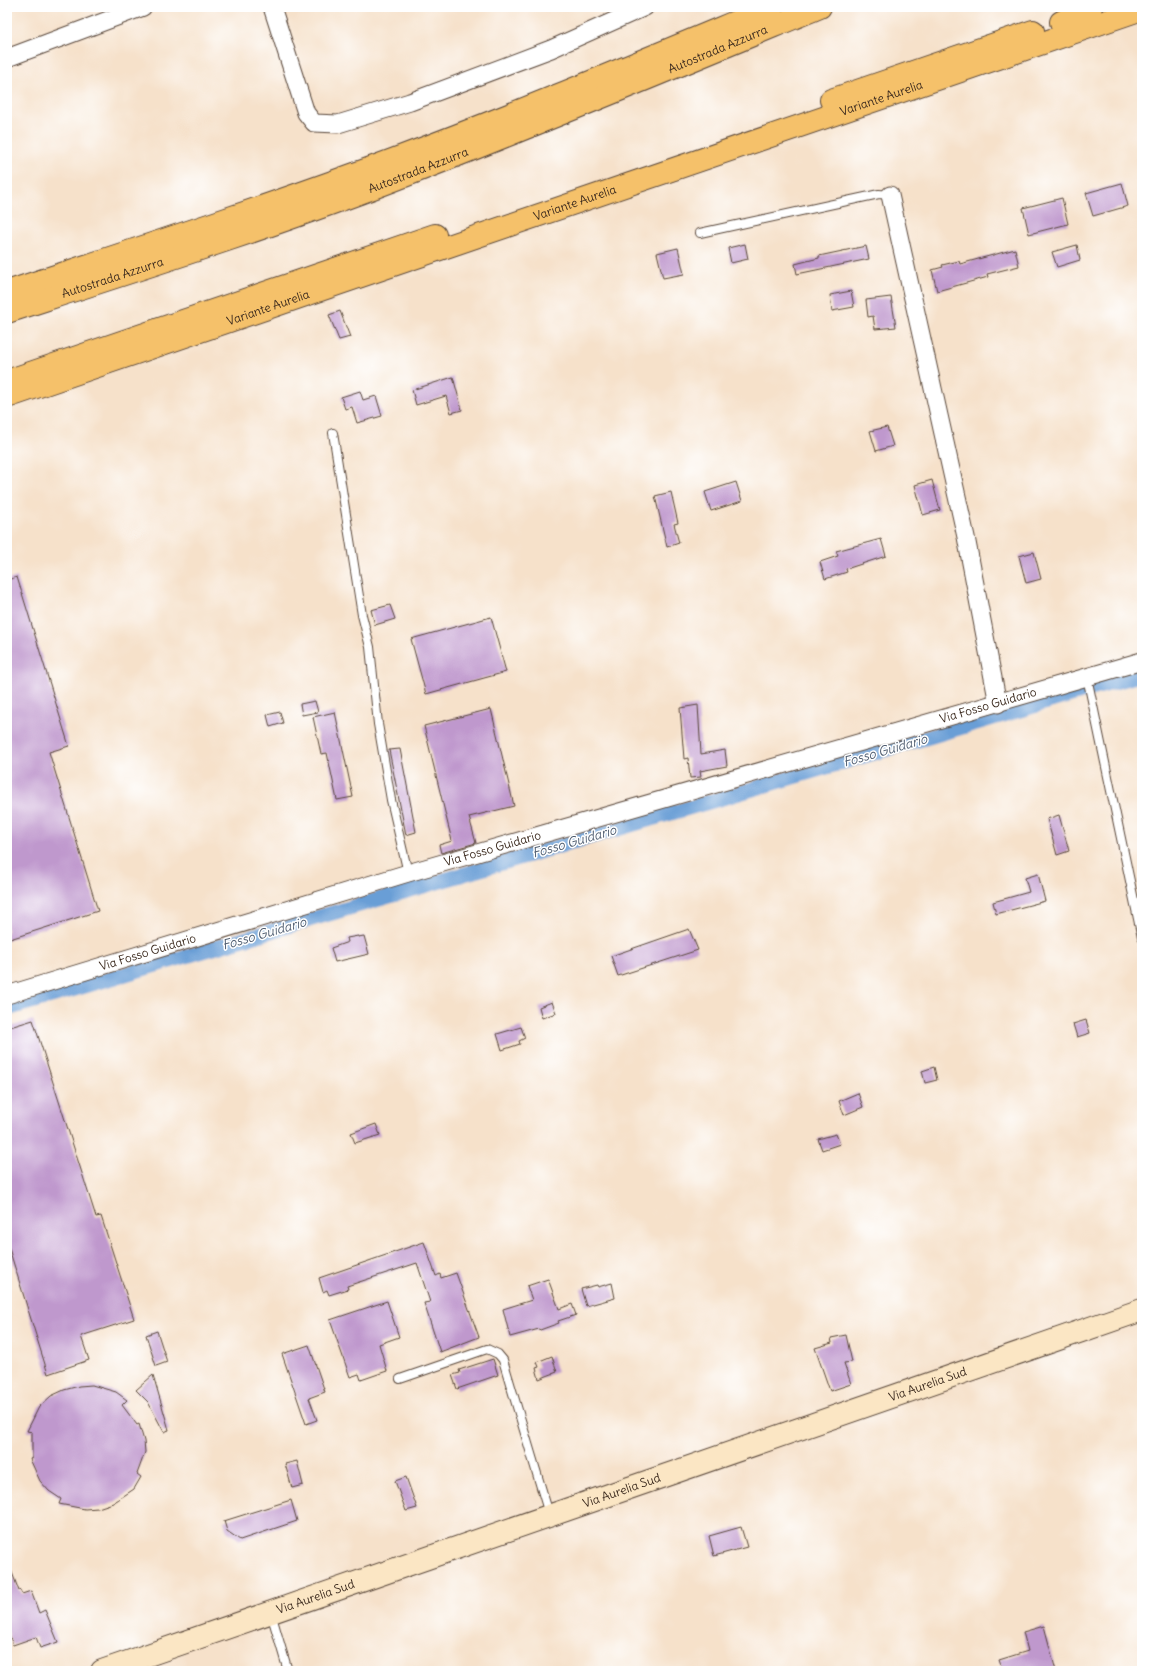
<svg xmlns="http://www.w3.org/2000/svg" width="1149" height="1678" font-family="Delius,sans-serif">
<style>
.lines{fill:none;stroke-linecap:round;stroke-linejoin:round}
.canal{stroke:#699ed6;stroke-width:15}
.building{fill:#bf98cd}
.lane-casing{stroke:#574538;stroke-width:10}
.street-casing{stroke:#574538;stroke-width:19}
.secondary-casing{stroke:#574538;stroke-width:24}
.highway-casing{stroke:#574538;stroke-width:24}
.lane{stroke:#fff;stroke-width:8}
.street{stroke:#fff;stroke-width:17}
.secondary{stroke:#fbe6c4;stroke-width:22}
.highway{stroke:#f5c16b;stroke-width:22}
.labels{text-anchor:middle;stroke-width:3;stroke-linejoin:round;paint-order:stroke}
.street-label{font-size:12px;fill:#3b2a1e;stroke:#fff}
.water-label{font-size:13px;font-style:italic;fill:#505e71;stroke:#fff}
</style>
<rect width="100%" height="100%" fill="#fff"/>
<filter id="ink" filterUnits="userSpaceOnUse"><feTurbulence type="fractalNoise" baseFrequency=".025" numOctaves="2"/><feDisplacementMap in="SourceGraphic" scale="8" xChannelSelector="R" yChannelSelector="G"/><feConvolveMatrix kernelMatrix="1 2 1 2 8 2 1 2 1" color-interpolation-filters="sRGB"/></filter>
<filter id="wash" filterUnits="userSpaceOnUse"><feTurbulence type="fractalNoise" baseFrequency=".012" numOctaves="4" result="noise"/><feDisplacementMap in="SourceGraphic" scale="16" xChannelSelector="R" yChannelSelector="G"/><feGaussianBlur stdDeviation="0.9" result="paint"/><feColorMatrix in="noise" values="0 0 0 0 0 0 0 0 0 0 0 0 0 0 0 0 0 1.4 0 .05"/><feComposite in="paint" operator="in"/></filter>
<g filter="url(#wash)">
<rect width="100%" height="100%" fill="#f6e1ca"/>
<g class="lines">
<path class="canal" d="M7,1009L1142,674"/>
</g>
<g id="blocks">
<g class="building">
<path d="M1122,183L1128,206L1093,216L1086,193Z"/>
<path d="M1062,198L1068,224L1029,234L1023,208Z"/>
<path d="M745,244L748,259L731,263L728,248Z"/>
<path d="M1077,245L1080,260L1057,267L1052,252Z"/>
<path d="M866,246L869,259L797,274L795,264L819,258V256Z"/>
<path d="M678,248L684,274L663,278L657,253Z"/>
<path d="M1015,249L1019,266L987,274L988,277L937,291L932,270L943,267L942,265L959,261L960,264Z"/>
<path d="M851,291L854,307L832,311L830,295Z"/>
<path d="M891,297L896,327L875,329L873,316L868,317L866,300Z"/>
<path d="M340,311L350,337L339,340L329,315Z"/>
<path d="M453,377L462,410L451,413L446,396L416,405L412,390Z"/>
<path d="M360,391L363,400L376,396L382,416L357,423L352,407L345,409L341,397Z"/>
<path d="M887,427L893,446L876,451L870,431Z"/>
<path d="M932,480L940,510L923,515L915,485Z"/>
<path d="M736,482L742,501L711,511L705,492Z"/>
<path d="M671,492L678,523L674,524L679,543L667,547L655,496Z"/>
<path d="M881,539L886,556L846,569L847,572L825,579L820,562L838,556L836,551Z"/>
<path d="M1034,552L1041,579L1026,583L1019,556Z"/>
<path d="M17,577L69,746L49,752L98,911L7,940V580Z"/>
<path d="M390,605L395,619L375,625L371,610Z"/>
<path d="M491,617L506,672L426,694L411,639Z"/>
<path d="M315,701L318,712L302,715L300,704Z"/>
<path d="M698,705L701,754L725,750L727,766L700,771L701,777L690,778L688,758L684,759L680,708Z"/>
<path d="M491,709L514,806L469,817L476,843L441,853L439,845L452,841L424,726Z"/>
<path d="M280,712L283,723L270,727L267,715Z"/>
<path d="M335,712L353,797L337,800L327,753L321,754L313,717Z"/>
<path d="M400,749L416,832L406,835L389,750Z"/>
<path d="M1059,815L1069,851L1057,855L1047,819Z"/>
<path d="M1038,874L1045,901L996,914L993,902L1029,892L1025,878Z"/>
<path d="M689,929L698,950L618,976L611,956Z"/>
<path d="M358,936V937L364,936L369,954L335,962L331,948L348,942L347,938Z"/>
<path d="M552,1002L556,1013L542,1018L539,1007Z"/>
<path d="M33,1020L96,1217L101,1216L134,1319L81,1336L89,1360L48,1374L7,1242V1028Z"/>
<path d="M1086,1020L1090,1033L1077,1037L1073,1024Z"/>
<path d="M521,1027L525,1038L519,1041L520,1044L502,1050L497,1034Z"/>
<path d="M934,1067L937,1080L925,1083L922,1071Z"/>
<path d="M858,1093L863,1107L844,1115L839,1101Z"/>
<path d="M376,1124L380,1135L355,1143L351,1133Z"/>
<path d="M836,1134L840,1144L822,1150L818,1139Z"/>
<path d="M424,1242L436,1276L440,1274L441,1278L456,1273L479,1337L440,1352L424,1303L430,1302L417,1263L347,1286L348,1289L329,1295L327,1290L323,1292L319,1278Z"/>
<path d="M548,1279L559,1309L572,1304L576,1315L558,1321L559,1323L540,1330L539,1329L510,1337L503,1309L532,1300L527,1286Z"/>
<path d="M612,1283L615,1298L586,1306L581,1289L597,1285L598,1287Z"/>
<path d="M387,1301L399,1337L379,1344L387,1371L361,1380L359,1374L350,1377L330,1320Z"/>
<path d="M157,1331L167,1362L156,1366L146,1335Z"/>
<path d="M846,1335L852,1362L844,1363L851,1384L830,1391L815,1348L832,1343L831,1338Z"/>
<path d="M309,1345L325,1392L309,1398L317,1420L306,1424L282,1354Z"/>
<path d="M552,1356L557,1372L539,1379L536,1368L539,1367L537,1362Z"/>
<path d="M493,1359L498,1375L457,1389L452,1375L460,1373L459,1370Z"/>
<path d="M153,1375L169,1430L164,1432L148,1402L136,1390Z"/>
<path d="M92,1385L116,1392L127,1400L122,1405L137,1425L139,1424L144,1441L145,1452L137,1474L141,1477L134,1489L113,1503L98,1508L85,1509L59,1504L61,1499L49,1491L40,1481L30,1459L32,1458V1432L27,1431L39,1407L51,1396L64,1390L79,1386Z"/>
<path d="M297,1461L303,1485L292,1488L285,1464Z"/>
<path d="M406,1477L417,1508L406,1511L395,1481Z"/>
<path d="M291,1500L297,1521L240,1540L227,1531L224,1521Z"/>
<path d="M741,1527L747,1547L714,1556L709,1536Z"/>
<path d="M8,1562L19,1591L20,1590L22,1594L31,1591L39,1613L45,1610L58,1642L40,1648L36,1637L13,1645L7,1629V1563Z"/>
<path d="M1044,1626L1056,1671H1003L999,1660L1028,1651L1023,1632Z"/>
</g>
</g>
</g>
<g filter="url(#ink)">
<use href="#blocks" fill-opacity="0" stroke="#574538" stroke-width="1"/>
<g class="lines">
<defs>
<g id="lane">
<path d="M700,233L879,194L890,195"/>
<path d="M333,433L362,615L370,647L378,724L391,800L408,873"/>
<path d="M1087,677L1142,938"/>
<path d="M400,1379L487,1349L498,1354L503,1360L549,1514"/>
<path d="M271,1613L288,1671"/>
</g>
<g id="street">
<path d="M272,7L306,113L314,123L338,124L410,102L551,49L645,7"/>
<path d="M7,58L143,7"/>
<path d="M890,195L966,537L998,704"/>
<path id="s1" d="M7,995L408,873L1142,661"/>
</g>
<g id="secondary">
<path id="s2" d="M102,1671L1142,1310"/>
</g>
<g id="highway">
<path d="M1061,22L1091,7"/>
<path d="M831,100L1033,31"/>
<path d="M7,292C137,249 267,207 395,159C521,112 646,59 771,7"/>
<path id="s3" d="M7,312C143,268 279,225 412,173C549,120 685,63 820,7"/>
<path d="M7,381L435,235"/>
<path id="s4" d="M7,397L1142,9"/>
</g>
</defs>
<use href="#lane" class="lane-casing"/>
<use href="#street" class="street-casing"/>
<use href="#secondary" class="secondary-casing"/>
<use href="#highway" class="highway-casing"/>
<use href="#lane" class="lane"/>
<use href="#street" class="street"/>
<use href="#secondary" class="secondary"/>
<use href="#highway" class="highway"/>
</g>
</g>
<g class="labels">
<g class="street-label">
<text dy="4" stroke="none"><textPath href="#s3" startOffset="758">Autostrada Azzurra</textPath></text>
<text dy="4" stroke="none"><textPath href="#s4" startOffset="924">Variante Aurelia</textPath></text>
<text dy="4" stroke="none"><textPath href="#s3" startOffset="435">Autostrada Azzurra</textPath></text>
<text dy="4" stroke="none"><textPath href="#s4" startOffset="600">Variante Aurelia</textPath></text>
<text dy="4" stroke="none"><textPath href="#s3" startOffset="111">Autostrada Azzurra</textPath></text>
<text dy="4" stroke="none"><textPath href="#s4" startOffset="276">Variante Aurelia</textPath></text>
<text dy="4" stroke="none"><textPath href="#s1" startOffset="1023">Via Fosso Guidario</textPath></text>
<text dy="4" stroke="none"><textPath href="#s1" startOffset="507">Via Fosso Guidario</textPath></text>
<text dy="4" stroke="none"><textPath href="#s1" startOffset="147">Via Fosso Guidario</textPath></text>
<text dy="4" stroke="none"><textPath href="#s2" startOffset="874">Via Aurelia Sud</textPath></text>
<text dy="4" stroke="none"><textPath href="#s2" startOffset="550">Via Aurelia Sud</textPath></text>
<text dy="4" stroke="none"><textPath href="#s2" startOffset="226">Via Aurelia Sud</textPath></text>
</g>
<g class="water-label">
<text transform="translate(885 750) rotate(-16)" y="5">Fosso Guidario</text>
<text transform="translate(574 841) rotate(-16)" y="5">Fosso Guidario</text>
<text transform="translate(264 933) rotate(-16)" y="5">Fosso Guidario</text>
</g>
</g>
<rect width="1149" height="1678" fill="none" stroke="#fff" stroke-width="24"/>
</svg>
